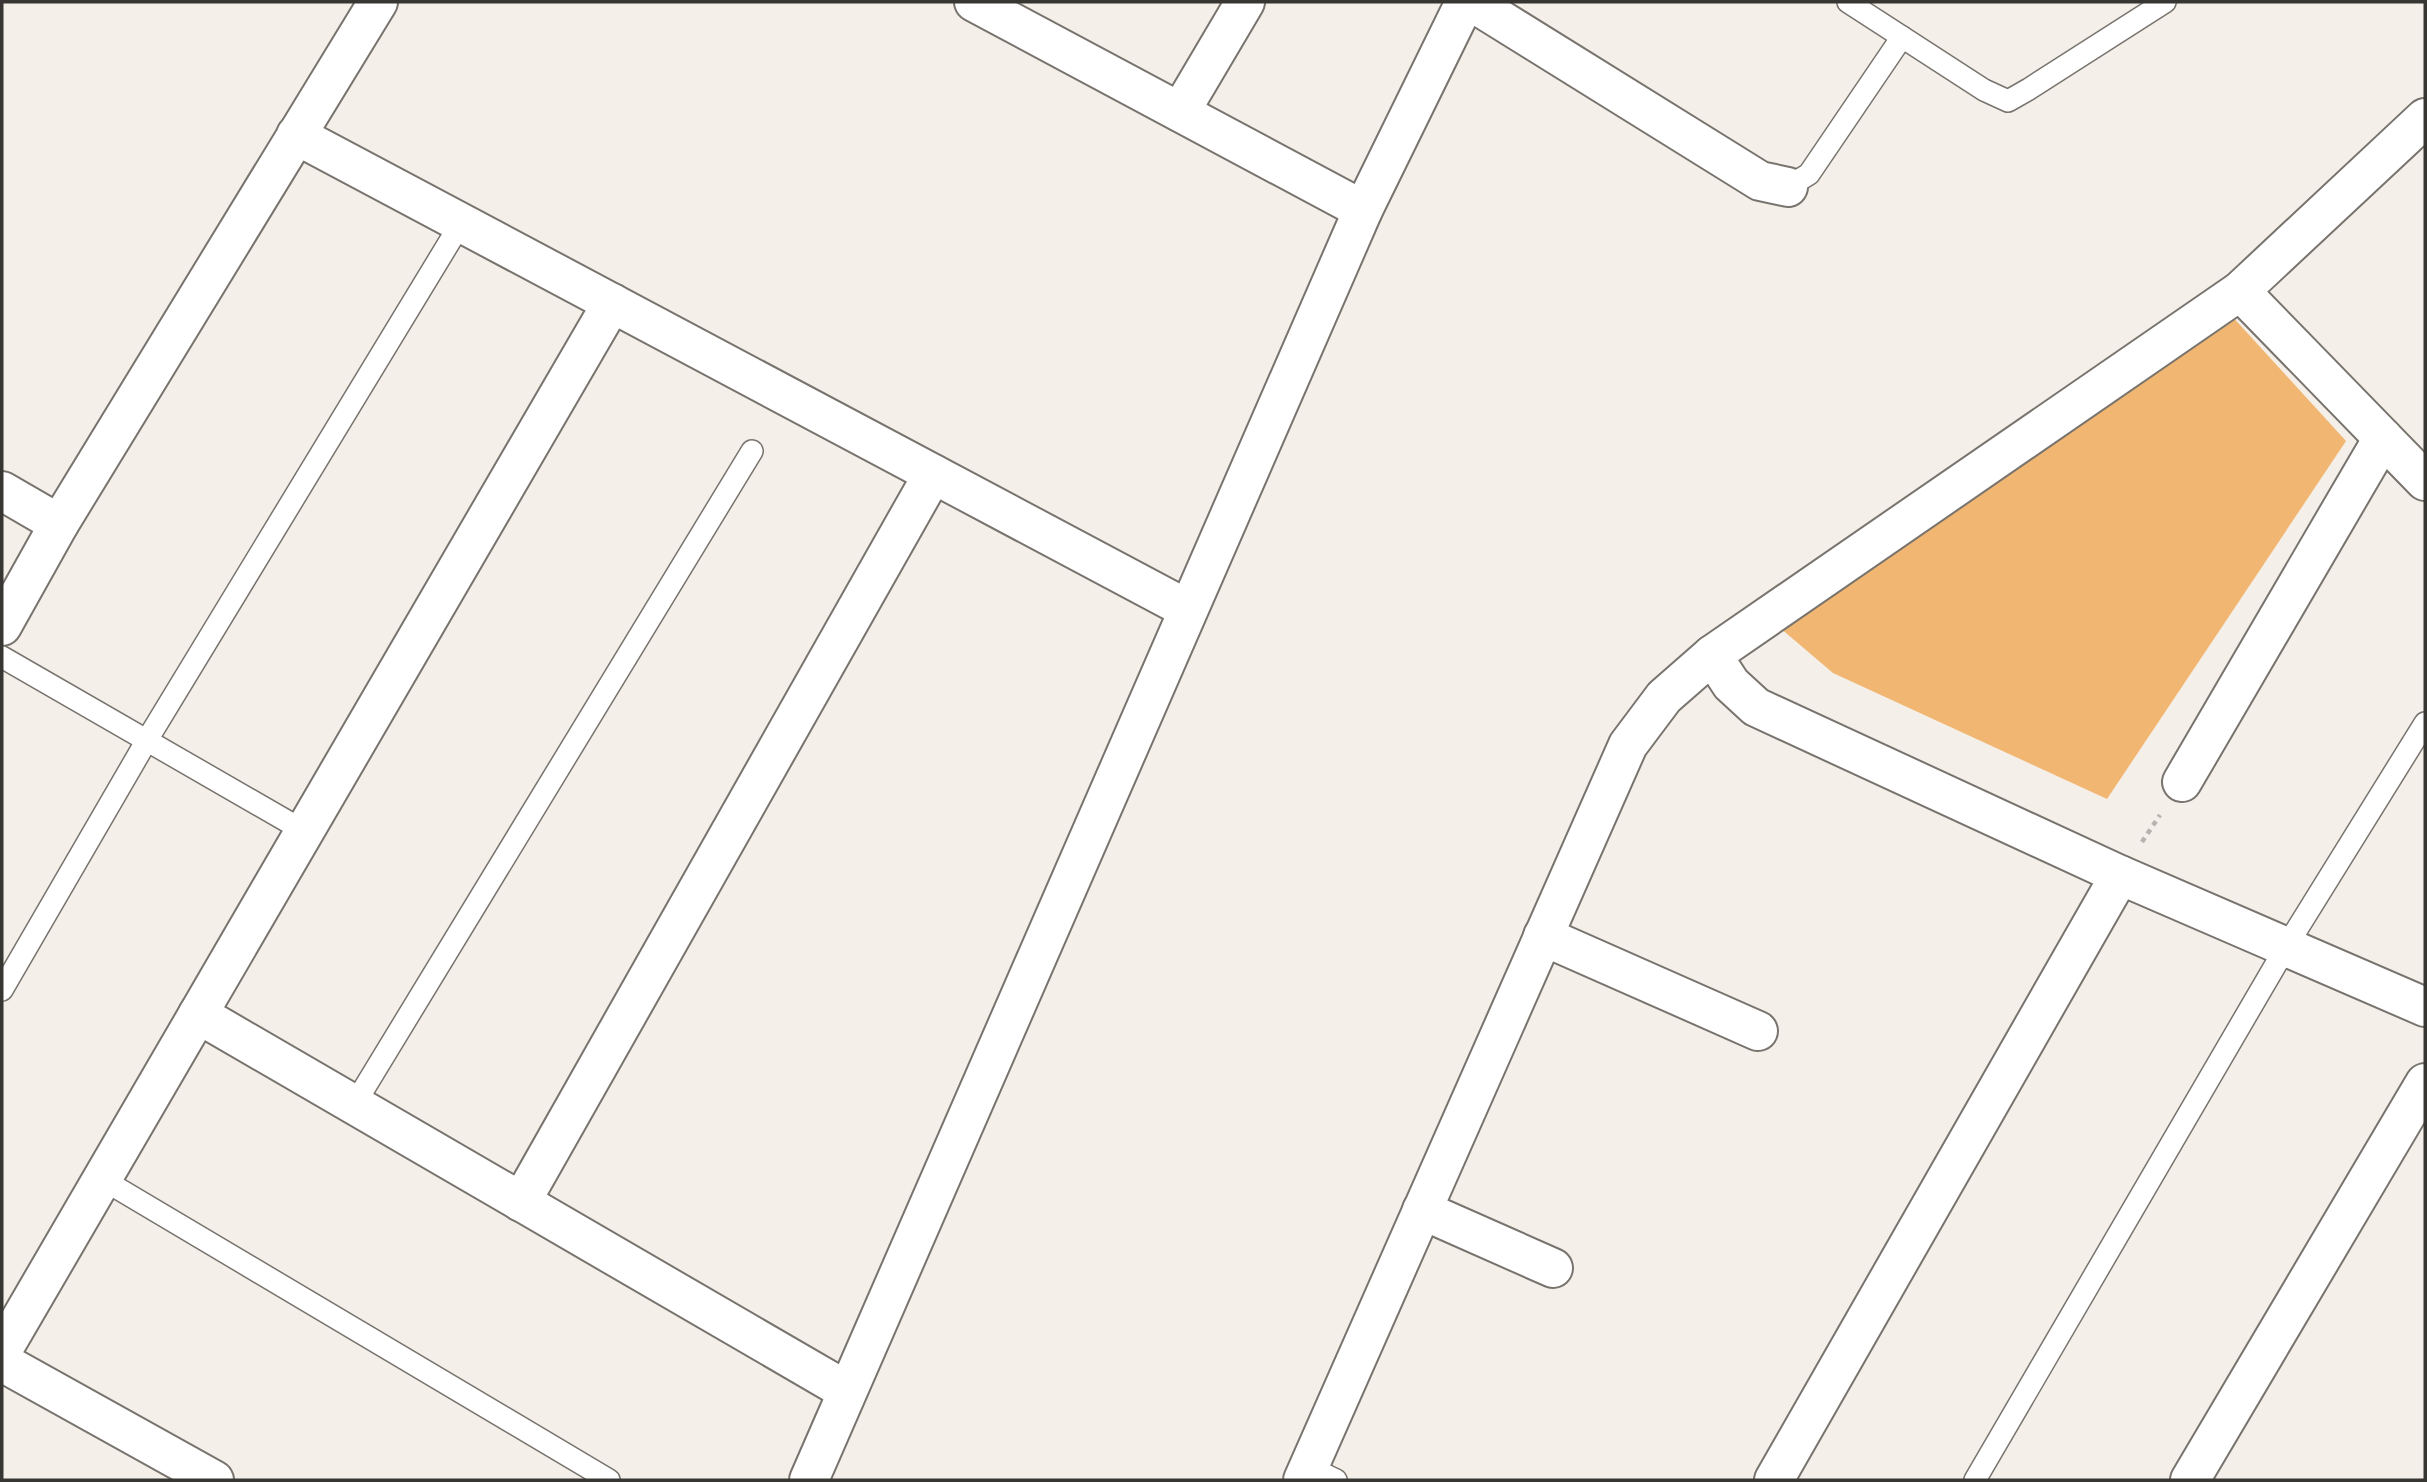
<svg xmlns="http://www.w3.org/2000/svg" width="2427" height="1482" font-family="'Roboto Condensed',sans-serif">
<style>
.green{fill:#f1b671}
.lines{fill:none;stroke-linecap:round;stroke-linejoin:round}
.service-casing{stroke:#78736d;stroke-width:24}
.minor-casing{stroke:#78736d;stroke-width:42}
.path{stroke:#b7b3ae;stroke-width:4.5;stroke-dasharray:5 5;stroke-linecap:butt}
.service{stroke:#fff;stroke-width:21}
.minor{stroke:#fff;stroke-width:38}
</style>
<rect width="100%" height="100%" fill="#f4efe9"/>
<path class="green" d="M2230,314L2346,441L2107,799L1833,673L1779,627Z"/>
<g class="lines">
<defs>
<g id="service">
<path d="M1848,2L1984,90L2008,101L2029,89L2165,2"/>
<path d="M1788,187L1809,174L1902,37"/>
<path d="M2,657L304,831"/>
<path d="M2,990L147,740L461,223"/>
<path d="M354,1105L752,451"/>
<path d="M102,1179L609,1480"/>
<path d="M1309,1467L1336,1480"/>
<path d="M1975,1480L2286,947L2425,723"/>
</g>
<g id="minor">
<path d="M974,2L1363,210"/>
<path d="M1472,2L1760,181L1788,187"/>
<path d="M1180,112L1245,2"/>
<path d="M296,135L1187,609"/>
<path d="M2240,291L2425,481"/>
<path d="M2,491L59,524"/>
<path d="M2,626L59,524L378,2"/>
<path d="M1712,655L1731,684L1756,707L2120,875L2425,1007"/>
<path d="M2182,782L2383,438"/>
<path d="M1543,936L1758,1031"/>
<path d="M198,1014L847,1391"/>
<path d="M521,1202L933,474"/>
<path d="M1422,1210L1553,1268"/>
<path d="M2,1351L612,303"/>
<path d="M2,1362L214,1480"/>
<path d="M809,1480L1363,210L1465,2"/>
<path d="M1303,1480L1628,745L1664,697L1712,655L2240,291L2425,118"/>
<path d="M1774,1480L2120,875"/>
<path d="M2190,1480L2425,1083"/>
</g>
</defs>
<use href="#service" class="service-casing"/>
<use href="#minor" class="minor-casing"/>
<path class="path" d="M2142,842L2160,815"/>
<use href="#service" class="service"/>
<use href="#minor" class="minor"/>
</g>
<rect width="2427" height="1482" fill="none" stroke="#383633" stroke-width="7"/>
</svg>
